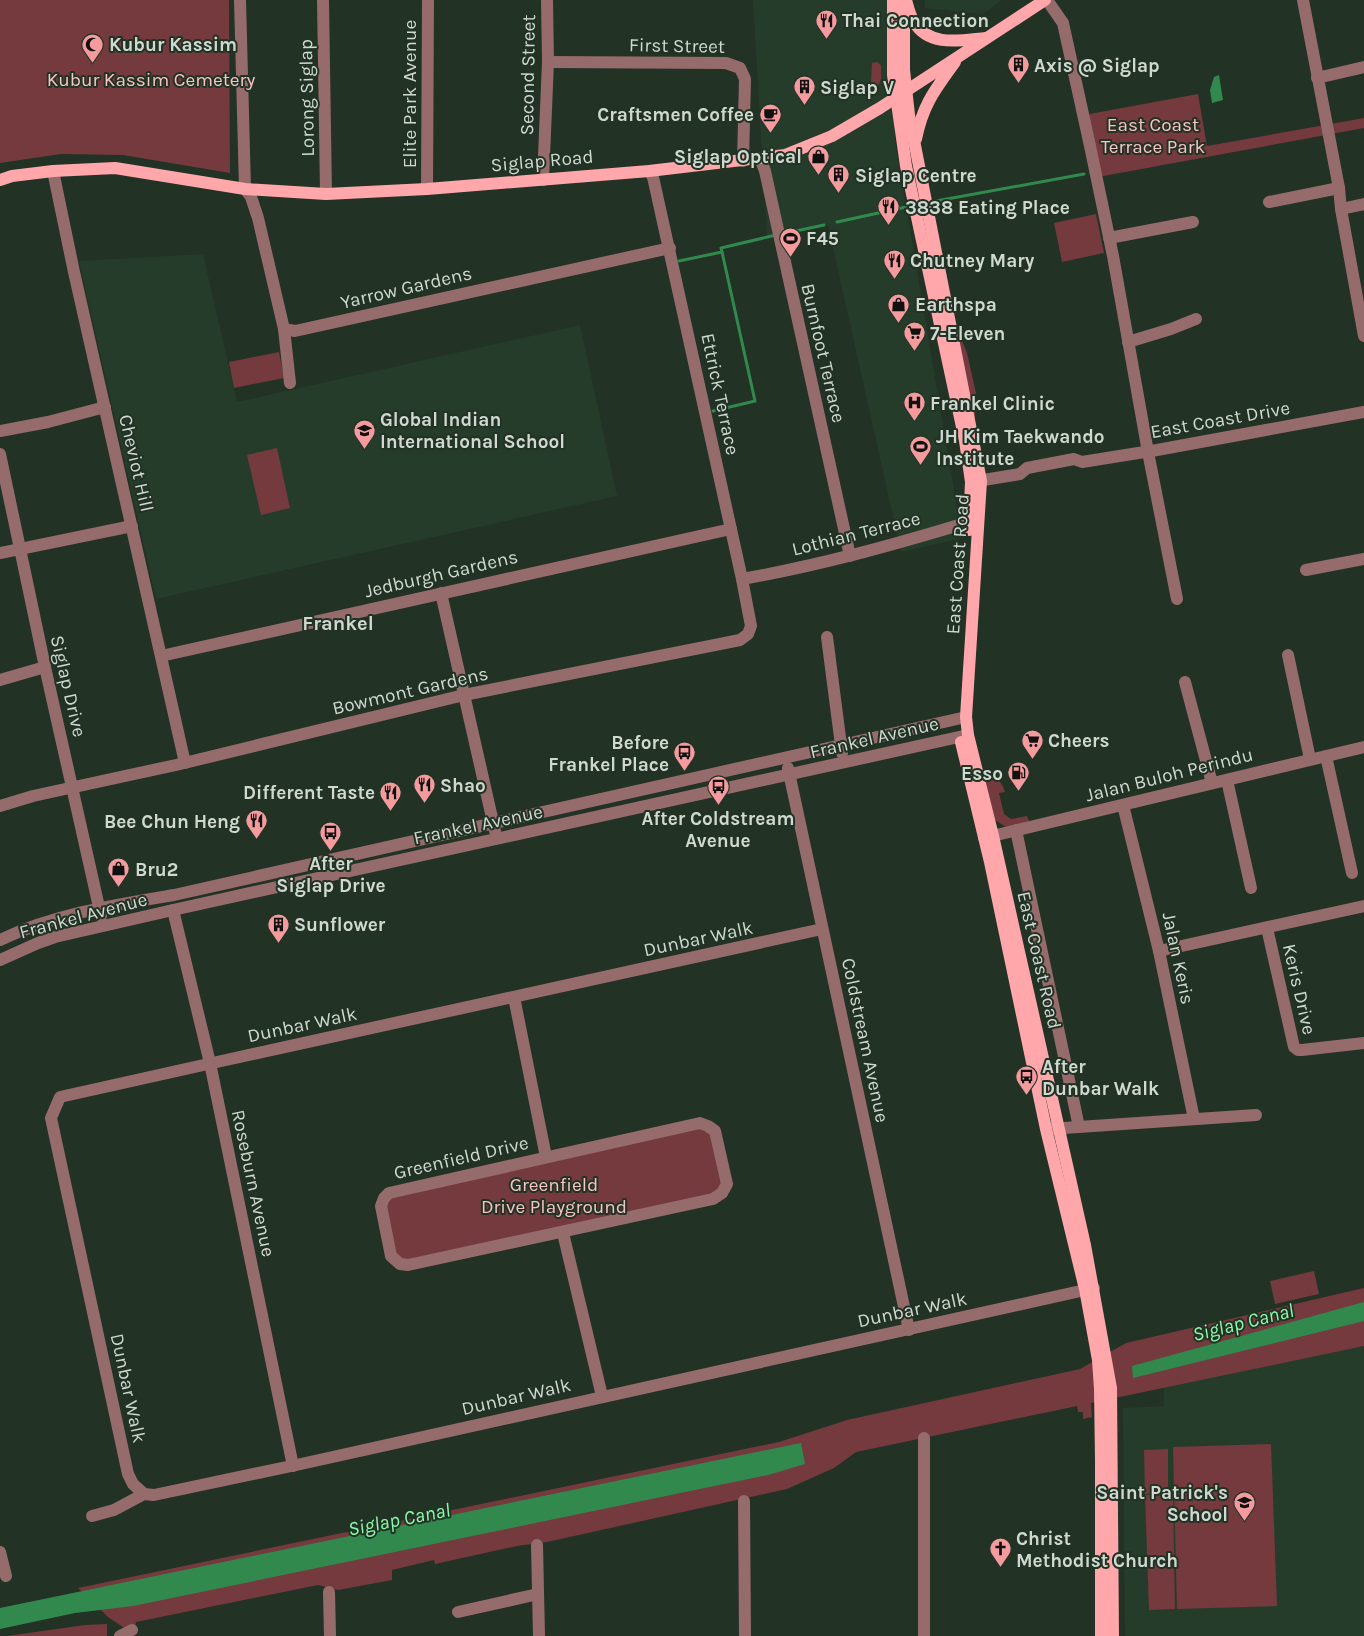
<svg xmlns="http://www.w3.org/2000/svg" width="1364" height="1636" font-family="Karla,sans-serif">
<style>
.built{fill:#263c2b}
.green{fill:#743a3e}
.water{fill:#32894e}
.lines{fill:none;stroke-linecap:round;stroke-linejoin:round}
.stream{stroke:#32894e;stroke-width:3}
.minor{stroke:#966b6c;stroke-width:12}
.major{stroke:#ffa7aa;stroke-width:12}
.labels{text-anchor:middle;stroke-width:4;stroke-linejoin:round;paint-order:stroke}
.poi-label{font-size:19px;font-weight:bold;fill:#cfd9d0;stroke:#223225;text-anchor:start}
.street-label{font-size:19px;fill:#cfd9d0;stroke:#223225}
.park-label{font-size:19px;fill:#f8c3c4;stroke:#223225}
.neighbourhood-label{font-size:20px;font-weight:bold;fill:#cfd9d0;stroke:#223225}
.water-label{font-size:20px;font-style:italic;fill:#8afaa8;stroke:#223225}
</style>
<rect width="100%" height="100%" fill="#223225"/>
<g class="built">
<path d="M753,0H887L895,140L962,538L901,552L828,225L767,237Z"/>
<path d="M925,0H1002L983,14L925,8Z"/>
<path d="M203,254L237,402L580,325L617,496L156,599L79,261Z"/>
<path d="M1364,1346V1636H1125L1123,1408L1164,1406V1387Z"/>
</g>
<g class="green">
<path d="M0,0H229L230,173L123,155L61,154L0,163Z"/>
<path d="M877,62L881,65V79L878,86L876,87L871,83L872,63Z"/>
<path d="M1198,94L1207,146L1364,118V128L1098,177L1084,115Z"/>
<path d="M1096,214L1104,253L1062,262L1054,223Z"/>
<path d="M956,326L967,353L976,393L975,421Z"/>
<path d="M279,352L284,378L234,388L229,362Z"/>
<path d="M277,448L290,508L261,515L247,455Z"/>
<path d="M988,775C996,775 1003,784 1005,792L999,793L1004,814L1011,819L1027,816L1030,823L1006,827L995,820L985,778Z"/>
<path d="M700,1123L715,1131L722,1193L396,1262L384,1198Z"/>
<path d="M1314,1271L1319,1294L1275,1304L1270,1281Z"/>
<path d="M1364,1288V1346L1091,1403L1092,1417L1083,1419V1412H1078L1077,1406L856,1452L834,1468L787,1489L547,1542L517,1546L435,1564L434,1560L392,1570V1580L338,1590L318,1585L136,1622L135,1628L127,1630L108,1617L78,1588L779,1442L847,1420L1080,1369L1126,1343Z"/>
<path d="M1271,1444L1277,1606L1177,1609L1173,1447Z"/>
<path d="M1168,1449V1493L1145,1494L1144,1450Z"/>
<path d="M1173,1494L1175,1609L1149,1610L1145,1495Z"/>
<path d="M107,1624V1636H7L85,1625Z"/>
</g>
<g class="water">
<path d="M1219,75L1223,100L1212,103L1210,90L1214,77Z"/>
<path d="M1364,1302V1321L1133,1378L1132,1366Z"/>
<path d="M801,1443L805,1464L768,1475L133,1606L75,1613L0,1629V1608Z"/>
</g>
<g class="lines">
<g class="stream">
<path d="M936,201L1084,174"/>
<path d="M837,222L906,207"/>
<path d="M782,234L824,225"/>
<path d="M679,261L722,252L721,248L776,235"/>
<path d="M713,411L755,401L722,252"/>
</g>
<g class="minor">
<path d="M240,0L245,189L251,197L258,218L284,329L290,383"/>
<path d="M323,0L326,194"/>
<path d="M1047,0L1063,23L1090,146L1113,256L1148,452L1177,599"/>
<path d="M1303,0L1339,188L1341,209L1364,336"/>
<path d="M548,62L726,63L740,68L745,79L743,161"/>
<path d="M1317,78L1364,67"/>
<path d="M760,158L765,171L850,556"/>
<path d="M53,171L74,272L185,763"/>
<path d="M543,180L548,62L547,0"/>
<path d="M427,189L428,0"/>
<path d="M1269,202L1339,188"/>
<path d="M1341,209L1364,204"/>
<path d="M1109,238L1193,222"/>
<path d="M284,329L295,331L670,248"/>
<path d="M1128,342L1171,329L1196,319"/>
<path d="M0,431L48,422L105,407"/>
<path d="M0,454L45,667L101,916"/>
<path d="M971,482L1020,474L1027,468L1074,459L1082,462L1157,450L1364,412"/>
<path d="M0,553L132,526"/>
<path d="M1306,570L1364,559"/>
<path d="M742,579C821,565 893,545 969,522L978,521"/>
<path d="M441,593L495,831"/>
<path d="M827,637L842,753"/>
<path d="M1288,655L1310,759"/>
<path d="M161,656L731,529"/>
<path d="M0,680L45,667"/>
<path d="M1185,682L1212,783"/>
<path d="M1326,756L1352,873"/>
<path d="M788,768L909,1330"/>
<path d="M1227,780L1251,888"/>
<path d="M1123,805L1159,951L1194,1119"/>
<path d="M0,806L33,796L176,765L464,695L740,640L748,634L751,626L742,579L653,177L649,171"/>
<path d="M1016,830L1079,1127"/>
<path d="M984,838L1364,747"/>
<path d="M173,910L210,1063L293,1466"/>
<path d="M1267,928L1294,1047L1298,1050H1302L1364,1043"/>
<path d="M822,929L217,1062L60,1097L51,1118L128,1474L133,1484L144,1494L154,1495L301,1464L1094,1288"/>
<path d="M0,940C55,914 114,905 174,895L966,717"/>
<path d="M1159,951L1364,906"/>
<path d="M0,960L38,943L55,937L173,910L968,735"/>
<path d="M514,997L546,1157"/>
<path d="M700,1123L708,1126L715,1131L727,1184L722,1193L713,1199L408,1265L400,1264L391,1256L381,1206L384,1198L389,1193Z"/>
<path d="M1049,1129L1256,1115"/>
<path d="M563,1233L602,1396"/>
<path d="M744,1501L745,1636"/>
<path d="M92,1516L114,1510L144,1494"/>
<path d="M537,1545L539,1636"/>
<path d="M0,1552L6,1576"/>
<path d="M329,1592L330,1636"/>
<path d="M458,1612L538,1594"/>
<path d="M120,1636L132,1630"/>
<path d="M924,1636V1438"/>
</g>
<g class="major">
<path d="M893,0V75L906,166L965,441L971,482L969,530"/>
<path d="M904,0V70L909,115L981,481L966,717L968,735L993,836L1085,1245L1111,1388L1113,1636"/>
<path d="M906,0C908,7 910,16 914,22C930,48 962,40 986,38"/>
<path d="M916,139C923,104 935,90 955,62"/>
<path d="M0,180L12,176L53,171L115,168L245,189L326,194L427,189L649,171L785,155L832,136L880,108L1045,0"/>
<path d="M961,742L990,862L1046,1129L1085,1289L1098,1360L1100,1389L1101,1460V1636"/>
</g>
</g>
<defs>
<symbol id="restaurant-pin" viewBox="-11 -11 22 30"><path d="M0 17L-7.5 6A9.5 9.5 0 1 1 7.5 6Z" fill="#f59b9e" stroke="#223225"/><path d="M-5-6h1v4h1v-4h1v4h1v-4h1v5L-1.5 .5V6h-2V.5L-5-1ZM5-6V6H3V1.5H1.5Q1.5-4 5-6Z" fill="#111"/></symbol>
<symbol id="mosque-pin" viewBox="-11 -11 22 30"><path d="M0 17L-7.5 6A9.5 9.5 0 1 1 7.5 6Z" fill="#f59b9e" stroke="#223225"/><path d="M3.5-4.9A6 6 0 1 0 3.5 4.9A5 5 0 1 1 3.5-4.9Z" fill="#111"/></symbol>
<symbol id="building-pin" viewBox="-11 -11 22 30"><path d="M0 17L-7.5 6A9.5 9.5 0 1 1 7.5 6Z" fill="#f59b9e" stroke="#223225"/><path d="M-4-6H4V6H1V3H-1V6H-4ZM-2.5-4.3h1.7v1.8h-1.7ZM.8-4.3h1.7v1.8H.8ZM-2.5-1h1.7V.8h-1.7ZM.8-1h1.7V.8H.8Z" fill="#111"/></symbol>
<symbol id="cafe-pin" viewBox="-11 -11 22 30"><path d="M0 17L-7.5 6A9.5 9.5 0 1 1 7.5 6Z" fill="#f59b9e" stroke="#223225"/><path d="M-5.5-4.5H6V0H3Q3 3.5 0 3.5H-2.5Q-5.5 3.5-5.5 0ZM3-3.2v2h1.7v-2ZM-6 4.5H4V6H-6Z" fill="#111"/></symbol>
<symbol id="shop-pin" viewBox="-11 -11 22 30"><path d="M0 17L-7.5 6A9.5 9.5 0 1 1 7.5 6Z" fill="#f59b9e" stroke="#223225"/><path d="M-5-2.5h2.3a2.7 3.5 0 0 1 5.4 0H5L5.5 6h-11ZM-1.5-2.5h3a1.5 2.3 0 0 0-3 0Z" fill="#111"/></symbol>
<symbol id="stadium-pin" viewBox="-11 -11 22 30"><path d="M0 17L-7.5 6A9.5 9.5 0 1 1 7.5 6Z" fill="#f59b9e" stroke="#223225"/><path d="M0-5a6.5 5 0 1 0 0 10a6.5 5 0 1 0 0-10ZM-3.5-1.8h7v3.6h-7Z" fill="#111"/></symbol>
<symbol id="supermarket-pin" viewBox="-11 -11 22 30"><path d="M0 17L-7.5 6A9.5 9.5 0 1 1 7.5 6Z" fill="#f59b9e" stroke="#223225"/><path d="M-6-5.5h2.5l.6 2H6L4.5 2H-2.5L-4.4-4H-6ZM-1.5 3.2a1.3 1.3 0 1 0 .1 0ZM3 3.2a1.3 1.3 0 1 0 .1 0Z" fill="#111"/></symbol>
<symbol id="hospital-pin" viewBox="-11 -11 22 30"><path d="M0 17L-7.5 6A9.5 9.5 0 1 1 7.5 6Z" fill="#f59b9e" stroke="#223225"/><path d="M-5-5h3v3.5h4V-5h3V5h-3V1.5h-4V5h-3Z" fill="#111"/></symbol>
<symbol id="school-pin" viewBox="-11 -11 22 30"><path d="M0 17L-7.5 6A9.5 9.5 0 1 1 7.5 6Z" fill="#f59b9e" stroke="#223225"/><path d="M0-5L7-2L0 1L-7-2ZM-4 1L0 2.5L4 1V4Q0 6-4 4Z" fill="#111"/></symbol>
<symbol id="bus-pin" viewBox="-11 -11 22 30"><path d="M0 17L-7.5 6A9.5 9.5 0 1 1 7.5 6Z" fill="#f59b9e" stroke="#223225"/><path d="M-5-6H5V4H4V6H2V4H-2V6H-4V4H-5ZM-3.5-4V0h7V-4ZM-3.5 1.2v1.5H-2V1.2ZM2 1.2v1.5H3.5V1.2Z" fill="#111"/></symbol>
<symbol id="fuel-pin" viewBox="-11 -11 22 30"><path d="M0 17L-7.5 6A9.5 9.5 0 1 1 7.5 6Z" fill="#f59b9e" stroke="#223225"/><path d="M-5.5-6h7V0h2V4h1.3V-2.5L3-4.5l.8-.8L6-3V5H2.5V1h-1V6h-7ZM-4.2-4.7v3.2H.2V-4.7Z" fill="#111"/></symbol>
<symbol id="church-pin" viewBox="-11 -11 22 30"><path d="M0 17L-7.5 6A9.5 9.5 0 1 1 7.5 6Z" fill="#f59b9e" stroke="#223225"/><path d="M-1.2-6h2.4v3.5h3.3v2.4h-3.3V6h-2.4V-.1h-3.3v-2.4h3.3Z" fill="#111"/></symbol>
</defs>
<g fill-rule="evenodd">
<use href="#restaurant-pin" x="814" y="8" width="25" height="34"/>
<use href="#mosque-pin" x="80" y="32" width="25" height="34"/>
<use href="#building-pin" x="1006" y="52" width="25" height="34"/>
<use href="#building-pin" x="792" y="74" width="25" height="34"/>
<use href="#cafe-pin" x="758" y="102" width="25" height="34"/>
<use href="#shop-pin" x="806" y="144" width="25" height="34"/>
<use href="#building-pin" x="826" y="162" width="25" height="34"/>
<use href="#restaurant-pin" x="876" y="194" width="25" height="34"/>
<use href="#stadium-pin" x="778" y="226" width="25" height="34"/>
<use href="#restaurant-pin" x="882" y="248" width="25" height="34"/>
<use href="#shop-pin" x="886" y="292" width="25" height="34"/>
<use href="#supermarket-pin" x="902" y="320" width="25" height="34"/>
<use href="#hospital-pin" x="902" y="390" width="25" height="34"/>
<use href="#school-pin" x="352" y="418" width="25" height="34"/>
<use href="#stadium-pin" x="908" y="434" width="25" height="34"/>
<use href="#supermarket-pin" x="1020" y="728" width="25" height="34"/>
<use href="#bus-pin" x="672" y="740" width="25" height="34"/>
<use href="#fuel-pin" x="1006" y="760" width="25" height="34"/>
<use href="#restaurant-pin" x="412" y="772" width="25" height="34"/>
<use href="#bus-pin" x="706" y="774" width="25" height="34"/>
<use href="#restaurant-pin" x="378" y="780" width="25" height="34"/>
<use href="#restaurant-pin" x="244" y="808" width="25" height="34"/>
<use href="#bus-pin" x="318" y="820" width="25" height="34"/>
<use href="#shop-pin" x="106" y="856" width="25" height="34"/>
<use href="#building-pin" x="266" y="912" width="25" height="34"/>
<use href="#bus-pin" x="1014" y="1064" width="25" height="34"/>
<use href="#school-pin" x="1232" y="1490" width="25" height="34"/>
<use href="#church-pin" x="988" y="1536" width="25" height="34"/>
</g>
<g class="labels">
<g class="poi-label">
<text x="842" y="27">Thai Connection</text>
<text x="109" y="51">Kubur Kassim</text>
<text x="1034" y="72">Axis @ Siglap</text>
<text x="820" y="94">Siglap V</text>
<text x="754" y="121" text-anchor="end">Craftsmen Coffee</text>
<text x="802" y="163" text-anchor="end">Siglap Optical</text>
<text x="855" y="182">Siglap Centre</text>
<text x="905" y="214">3838 Eating Place</text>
<text x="806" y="245">F45</text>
<text x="910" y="267">Chutney Mary</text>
<text x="915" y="311">Earthspa</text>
<text x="930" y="340">7-Eleven</text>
<text x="930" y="410">Frankel Clinic</text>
<text x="380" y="426">Global Indian<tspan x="380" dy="22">International School</tspan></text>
<text x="936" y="443">JH Kim Taekwando<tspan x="936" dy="22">Institute</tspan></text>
<text x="1048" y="747">Cheers</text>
<text x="669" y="749" text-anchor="end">Before<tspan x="669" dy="22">Frankel Place</tspan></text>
<text x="1003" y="780" text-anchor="end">Esso</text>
<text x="440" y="792">Shao</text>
<text x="375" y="799" text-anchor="end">Different Taste</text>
<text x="718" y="825" text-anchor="middle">After Coldstream<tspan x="718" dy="22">Avenue</tspan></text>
<text x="240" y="828" text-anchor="end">Bee Chun Heng</text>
<text x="331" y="870" text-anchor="middle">After<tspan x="331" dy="22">Siglap Drive</tspan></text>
<text x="135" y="876">Bru2</text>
<text x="294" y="931">Sunflower</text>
<text x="1042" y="1073">After<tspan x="1042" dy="22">Dunbar Walk</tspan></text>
<text x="1228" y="1499" text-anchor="end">Saint Patrick's<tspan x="1228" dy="22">School</tspan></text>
<text x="1016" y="1545">Christ<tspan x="1016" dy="22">Methodist Church</tspan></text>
</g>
<g class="street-label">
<text transform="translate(677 45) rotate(1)" y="7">First Street</text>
<text transform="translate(527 75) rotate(-89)" y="7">Second Street</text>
<text transform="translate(409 94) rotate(-90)" y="7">Elite Park Avenue</text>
<text transform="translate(306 98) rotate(-91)" y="7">Lorong Siglap</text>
<text transform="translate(542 160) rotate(-5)" y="7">Siglap Road</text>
<text transform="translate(406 287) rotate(-13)" y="7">Yarrow Gardens</text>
<text transform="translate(824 353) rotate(77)" y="7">Burnfoot Terrace</text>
<text transform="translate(721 394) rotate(78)" y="7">Ettrick Terrace</text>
<text transform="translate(1220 419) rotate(-10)" y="7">East Coast Drive</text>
<text transform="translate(137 463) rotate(77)" y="7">Cheviot Hill</text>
<text transform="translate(856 533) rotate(-14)" y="7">Lothian Terrace</text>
<text transform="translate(957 564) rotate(-86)" y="7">East Coast Road</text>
<text transform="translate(441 573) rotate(-13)" y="7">Jedburgh Gardens</text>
<text transform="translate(69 686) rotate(77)" y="7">Siglap Drive</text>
<text transform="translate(410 690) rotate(-13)" y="7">Bowmont Gardens</text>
<text transform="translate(874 737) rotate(-13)" y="7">Frankel Avenue</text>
<text transform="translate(1169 774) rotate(-14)" y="7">Jalan Buloh Perindu</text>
<text transform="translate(478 824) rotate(-12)" y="7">Frankel Avenue</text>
<text transform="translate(83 915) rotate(-15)" y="7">Frankel Avenue</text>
<text transform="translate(698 938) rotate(-12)" y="7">Dunbar Walk</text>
<text transform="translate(1179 958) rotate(78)" y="7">Jalan Keris</text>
<text transform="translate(1040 960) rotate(77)" y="7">East Coast Road</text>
<text transform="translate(1300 989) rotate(77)" y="7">Keris Drive</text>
<text transform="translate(302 1024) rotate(-12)" y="7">Dunbar Walk</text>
<text transform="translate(866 1040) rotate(78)" y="7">Coldstream Avenue</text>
<text transform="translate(461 1157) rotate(-13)" y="7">Greenfield Drive</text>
<text transform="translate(254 1183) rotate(78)" y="7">Roseburn Avenue</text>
<text transform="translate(912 1309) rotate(-12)" y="7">Dunbar Walk</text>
<text transform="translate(129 1388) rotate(78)" y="7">Dunbar Walk</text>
<text transform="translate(516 1396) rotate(-13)" y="7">Dunbar Walk</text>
</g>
<g class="park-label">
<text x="151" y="86">Kubur Kassim Cemetery</text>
<text x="1153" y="131">East Coast<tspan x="1153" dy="22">Terrace Park</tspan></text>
<text x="554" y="1191">Greenfield<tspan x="554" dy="22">Drive Playground</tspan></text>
</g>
<g class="neighbourhood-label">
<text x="338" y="630">Frankel</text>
</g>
<g class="water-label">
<text transform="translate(1243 1322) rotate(-14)" y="7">Siglap Canal</text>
<text transform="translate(399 1519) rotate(-11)" y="7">Siglap Canal</text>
</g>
</g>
</svg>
